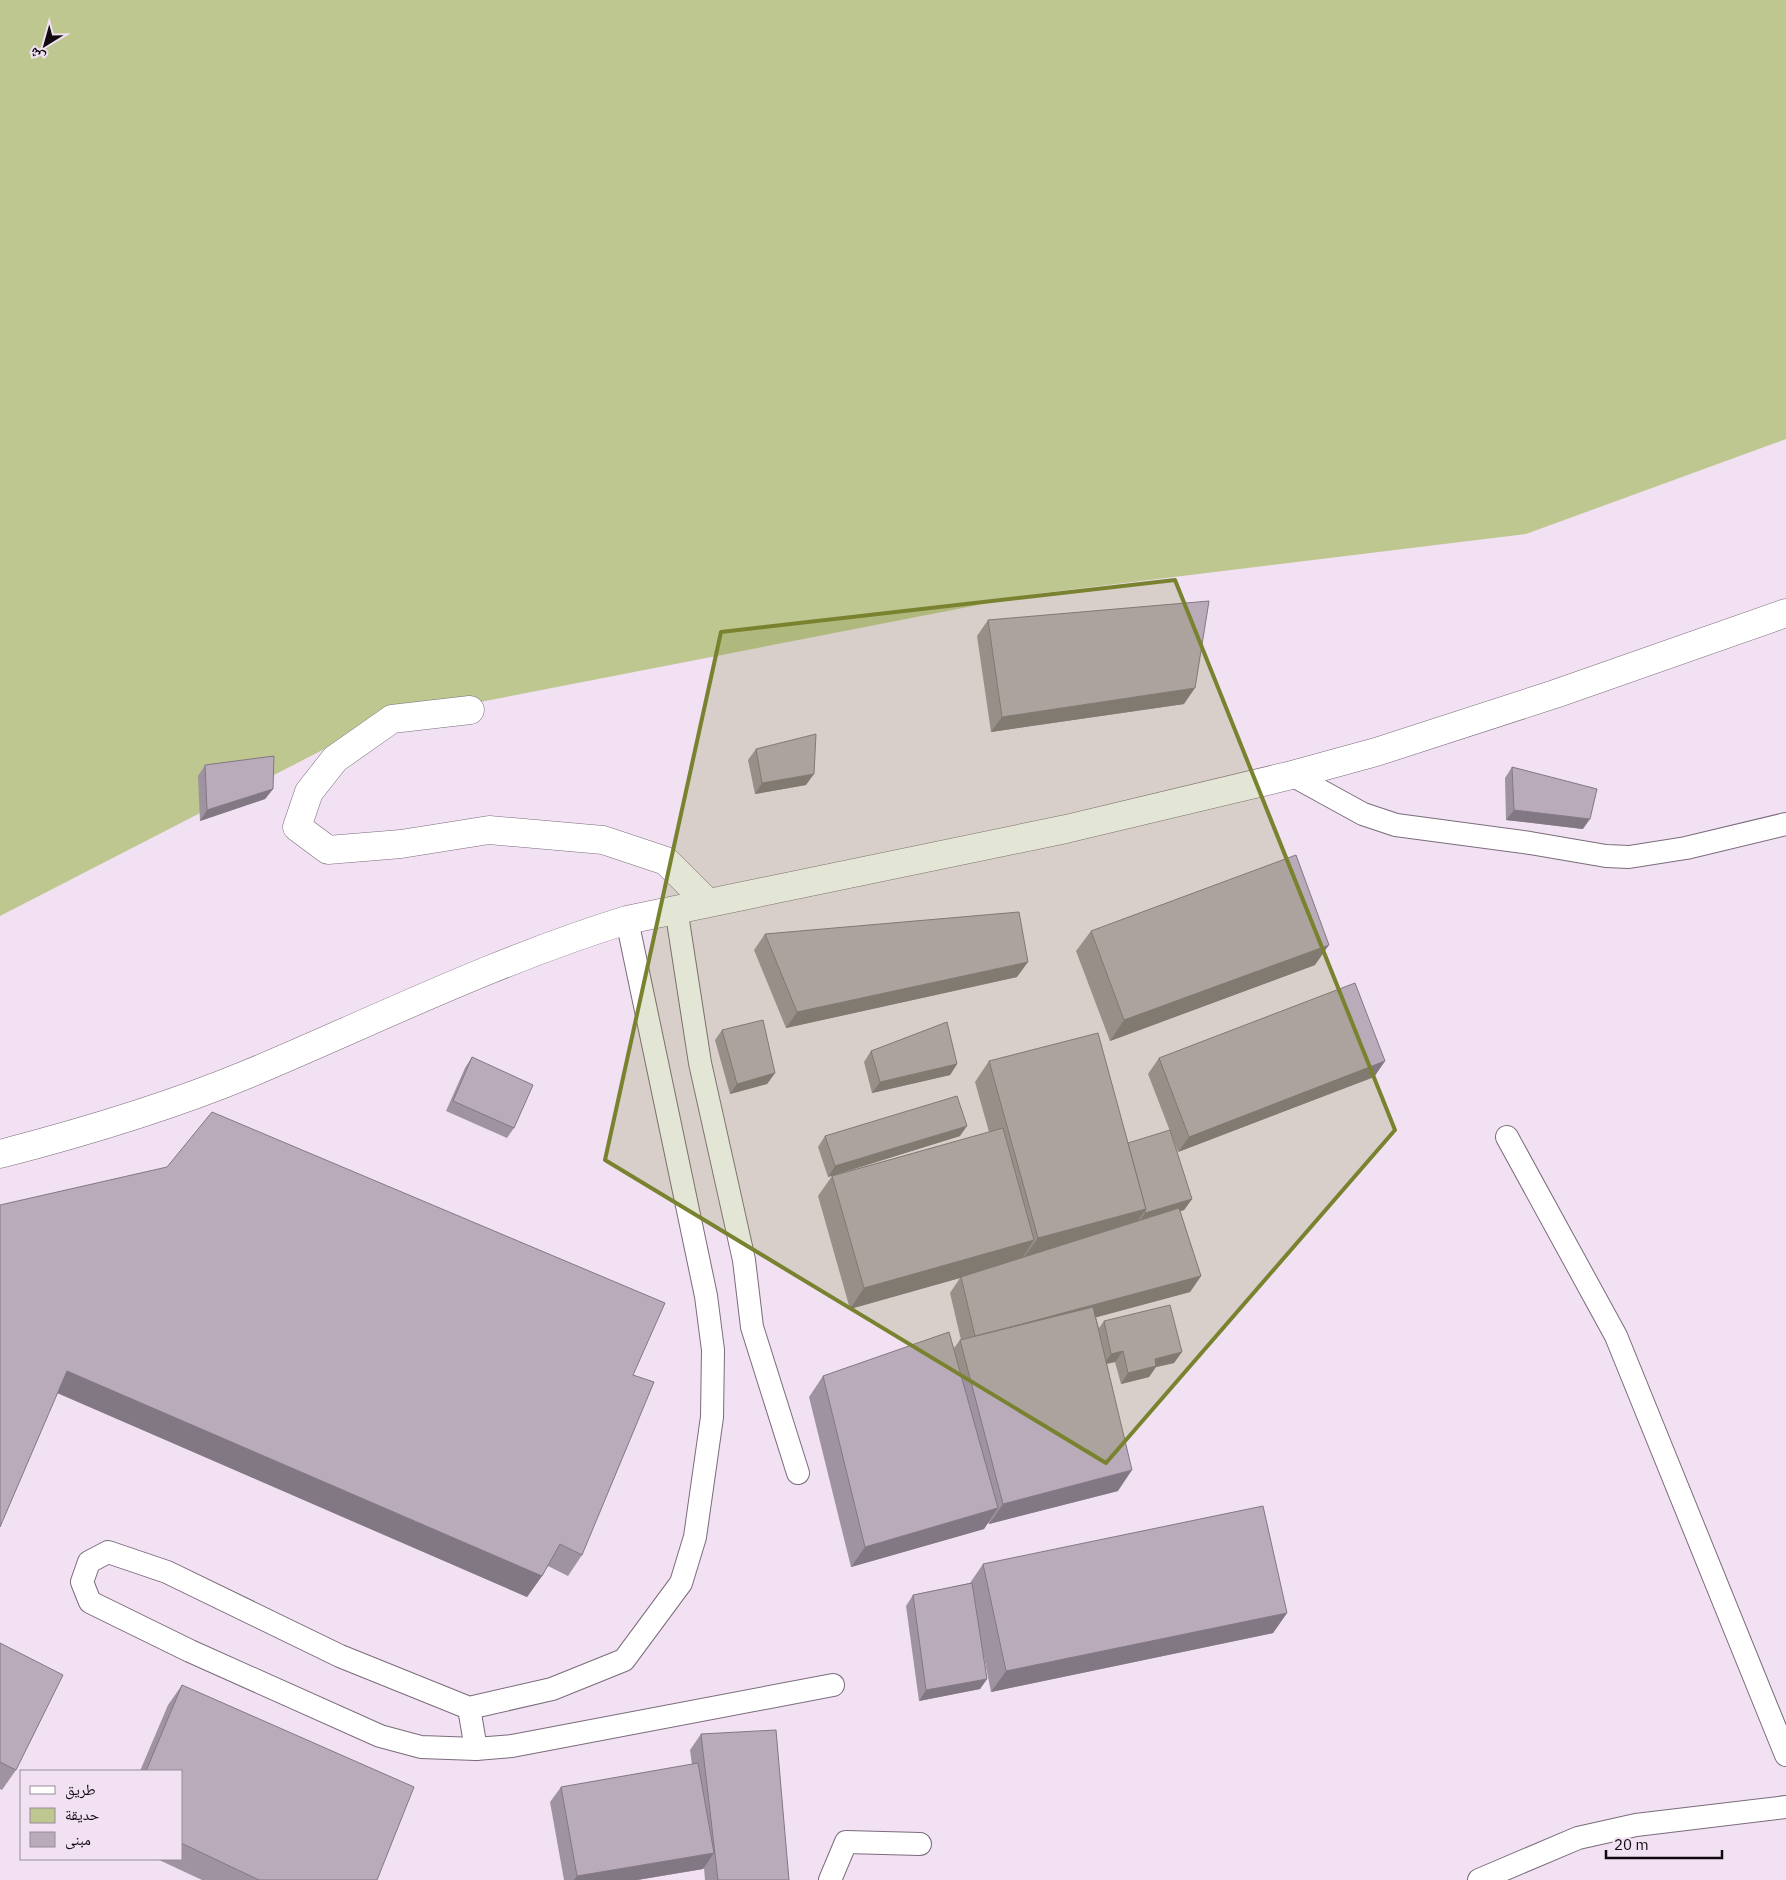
<svg xmlns="http://www.w3.org/2000/svg" width="1786" height="1880" font-family="'IBM Plex Sans','Noto Naskh Arabic',sans-serif">
<style>
.green{fill:#bfc791}
.lines{fill:none;stroke-linecap:round;stroke-linejoin:round}
.service-casing{stroke:#7b6c7c;stroke-width:24}
.minor-casing{stroke:#7b6c7c;stroke-width:29}
.secondary-casing{stroke:#7b6c7c;stroke-width:29}
.service{stroke:#fff;stroke-width:22}
.minor{stroke:#fff;stroke-width:28}
.secondary{stroke:#fff;stroke-width:28}
.wall{fill:#a093a1}
.shaded-wall{fill:#827883}
.building{fill:#baabbb;stroke:#827883}
.marked{fill:#79832f;fill-opacity:0.2;stroke:#79832f;stroke-width:4;stroke-linejoin:round}
</style>
<rect width="100%" height="100%" fill="#f1e1f2"/>
<path class="green" d="M0,0H1786V439L1526,534L1035,594L377,722L0,916Z"/>
<g class="lines">
<defs>
<g id="service">
<path d="M1292,775L1363,814L1396,825L1530,843L1606,856L1629,857L1686,848L1786,824"/>
<path d="M676,908L700,1063L744,1260L752,1327L798,1473"/>
<path d="M627,920L706,1296L713,1350L712,1417L695,1537L681,1583L624,1660L552,1689L469,1708L340,1656L167,1572L108,1552L89,1562L82,1582L90,1602L190,1651L380,1736L421,1747L476,1749L512,1746L833,1685"/>
<path d="M1507,1137L1616,1336L1786,1755"/>
<path d="M469,1708L476,1749"/>
<path d="M830,1880L846,1842L920,1844"/>
<path d="M1479,1880L1578,1838L1636,1825L1786,1807"/>
</g>
<path id="minor" d="M470,710L392,719L335,759L309,792L297,827L328,850L401,844L489,830L603,840L666,861L707,902"/>
<path id="secondary" d="M0,1154C81,1133 171,1106 248,1074C374,1021 497,960 627,920L1066,829L1292,775L1376,752L1555,694L1786,613"/>
</defs>
<use href="#service" class="service-casing"/>
<use href="#minor" class="minor-casing"/>
<use href="#secondary" class="secondary-casing"/>
<use href="#service" class="service"/>
<use href="#minor" class="minor"/>
<use href="#secondary" class="secondary"/>
</g>
<g class="wall">
<path d="M988,620L1184,704L991,732L977,636Z"/>
<path d="M756,749L806,785L755,794L748,760Z"/>
<path d="M205,765L273,789L265,799L200,821L198,776Z"/>
<path d="M1512,767L1583,829L1506,820L1505,778Z"/>
<path d="M1091,931L1315,965L1110,1041L1076,951Z"/>
<path d="M765,934L1017,977L786,1028L754,950Z"/>
<path d="M722,1030L775,1073L767,1084L730,1094L715,1040Z"/>
<path d="M871,1051L957,1064L950,1075L872,1093L864,1062Z"/>
<path d="M472,1057L514,1128L507,1138L446,1111L465,1068Z"/>
<path d="M1159,1058L1385,1061L1374,1077L1178,1152L1148,1074Z"/>
<path d="M989,1061L1128,1143L1192,1199L1184,1210L1180,1211L1201,1276L1190,1292L1096,1317L1099,1328L1104,1321L1174,1363L1156,1367L1149,1377L1121,1384L1115,1362L1107,1364L1118,1491L989,1524L988,1522L984,1529L851,1567L809,1397L823,1376L954,1348L960,1340H961L950,1293L960,1278L850,1309L818,1196L832,1176L989,1132L975,1082Z"/>
<path d="M825,1136H960L828,1177L818,1147Z"/>
<path d="M0,1205L633,1375L582,1555L568,1576L548,1566L542,1576L527,1597L57,1393Z"/>
<path d="M983,1564L1287,1613L1273,1633L991,1692L983,1652L987,1679L980,1689L919,1701L906,1606L913,1595L970,1583Z"/>
<path d="M0,1643L16,1770L2,1790L0,1789Z"/>
<path d="M182,1685L377,1880H202L157,1859H181V1771H140L168,1705Z"/>
<path d="M701,1734L789,1880H705L704,1868L703,1869L637,1880H564L550,1802L561,1787L692,1765L690,1750Z"/>
</g>
<g class="shaded-wall">
<path d="M1195,688L1184,704L991,732L1002,717Z"/>
<path d="M814,774L806,785L755,794L762,783Z"/>
<path d="M273,789L265,799L200,821L207,810Z"/>
<path d="M1514,810L1590,819L1583,829L1506,820Z"/>
<path d="M1329,945L1315,965L1110,1041L1124,1020Z"/>
<path d="M1028,962L1017,977L786,1028L797,1012Z"/>
<path d="M1385,1061L1374,1077L1178,1152L1189,1137Z"/>
<path d="M957,1064L950,1075L872,1093L880,1082Z"/>
<path d="M775,1073L767,1084L730,1094L737,1084Z"/>
<path d="M967,1126L960,1136L828,1177L835,1166Z"/>
<path d="M1192,1199L1184,1210L1138,1224L1145,1213Z"/>
<path d="M1146,1209L1132,1230L1023,1258L1038,1238Z"/>
<path d="M1034,1240L1020,1261L850,1309L864,1288Z"/>
<path d="M1201,1276L1190,1292L964,1353L975,1337Z"/>
<path d="M1123,1351L1115,1362L1104,1364L1111,1354Z"/>
<path d="M1182,1352L1174,1363L1156,1367L1149,1377L1121,1384L1128,1373L1155,1359Z"/>
<path d="M67,1371L542,1576L527,1597L53,1391Z"/>
<path d="M1132,1470L1118,1491L989,1524L1003,1504Z"/>
<path d="M998,1508L984,1529L851,1567L865,1547Z"/>
<path d="M1287,1613L1273,1633L991,1692L1006,1671Z"/>
<path d="M987,1679L980,1689L919,1701L926,1690Z"/>
<path d="M714,1853L703,1869L637,1880H574L577,1876Z"/>
</g>
<g class="building">
<path d="M1209,601L1195,688L1002,717L988,620Z"/>
<path d="M816,734L814,774L762,783L756,749Z"/>
<path d="M274,756L273,789L207,810L205,765Z"/>
<path d="M1512,767L1597,789L1590,819L1514,810Z"/>
<path d="M1296,855L1329,945L1124,1020L1091,931Z"/>
<path d="M1019,912L1028,962L797,1012L765,934Z"/>
<path d="M1355,983L1385,1061L1189,1137L1159,1058Z"/>
<path d="M763,1020L775,1073L737,1084L722,1030Z"/>
<path d="M947,1022L957,1064L880,1082L871,1051Z"/>
<path d="M1098,1033L1146,1209L1038,1238L989,1061Z"/>
<path d="M472,1057L533,1085L514,1128L453,1101Z"/>
<path d="M957,1096L967,1126L835,1166L825,1136Z"/>
<path d="M212,1112L665,1303L633,1375L654,1382L582,1555L560,1544L542,1576L67,1371L0,1527V1205L167,1167Z"/>
<path d="M1003,1128L1034,1240L864,1288L832,1176Z"/>
<path d="M1170,1130L1192,1199L1145,1213V1211L1146,1209L1128,1143Z"/>
<path d="M1179,1208L1201,1276L1022,1324L975,1336L961,1277Z"/>
<path d="M1170,1305L1182,1352L1155,1359L1156,1366L1128,1373L1123,1351L1111,1354L1104,1321Z"/>
<path d="M1093,1307L1132,1470L1003,1504L960,1340Z"/>
<path d="M949,1332L998,1508L865,1547L823,1376Z"/>
<path d="M1263,1506L1287,1613L1006,1671L983,1564Z"/>
<path d="M972,1583L987,1679L926,1690L913,1595Z"/>
<path d="M0,1643L63,1675L16,1770L0,1762Z"/>
<path d="M182,1685L414,1787L377,1880H259L181,1843V1771H146Z"/>
<path d="M776,1730L789,1880H718L701,1734Z"/>
<path d="M698,1763L714,1853L577,1876L561,1787Z"/>
</g>
<path class="marked" d="M1175,580L1395,1130L1106,1463L605,1160L721,632Z"/>
<rect x="20" y="1770" width="162" height="90" fill="#f1e1f2" stroke="#978b98"/>
<rect x="30" y="1786" width="25" height="8" fill="#ffffff" stroke="#978b98"/>
<text x="65" y="1795" font-size="15" fill="#100a10">طريق</text>
<rect x="30" y="1808" width="25" height="15" fill="#bfc791" stroke="#978b98"/>
<text x="65" y="1820" font-size="15" fill="#100a10">حديقة</text>
<rect x="30" y="1832" width="25" height="15" fill="#baabbb" stroke="#978b98"/>
<text x="65" y="1845" font-size="15" fill="#100a10">مبنى</text>
<g transform="translate(45 45) rotate(217)" stroke="#f1e1f2" stroke-width="4" paint-order="stroke">
<path d="M0-4L9 19L0 12L-9 19Z" fill="#100a10"/>
<text y="-8" font-size="14" font-weight="bold" text-anchor="middle" fill="#100a10">ش</text>
</g>
<path d="M1606 1850v8h116v-8" fill="none" stroke="#100a10" stroke-width="2.5"/>
<text x="1614" y="1850" font-size="15" fill="#100a10" stroke="#f1e1f2" stroke-width="4" paint-order="stroke">20 m</text>
</svg>
